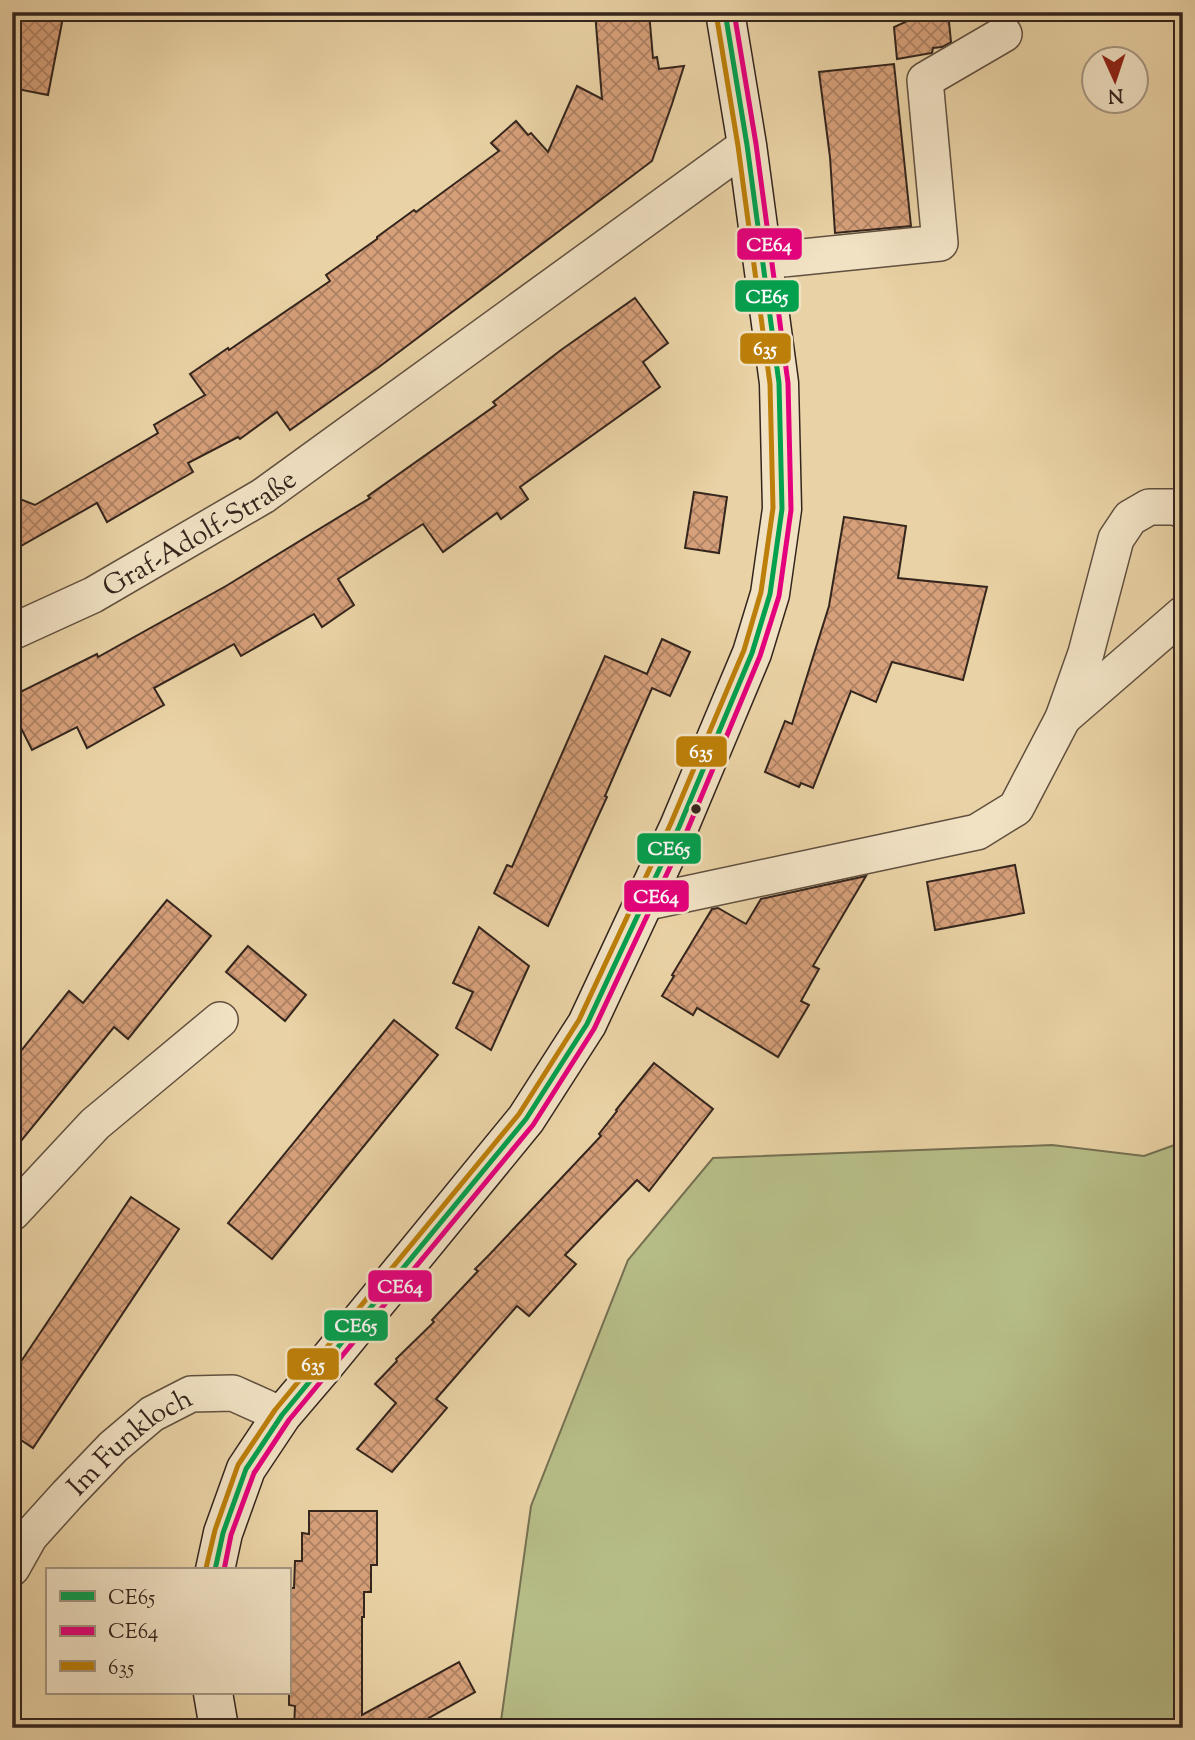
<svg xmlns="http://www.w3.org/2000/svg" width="1195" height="1740" font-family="'Sorts Mill Goudy',serif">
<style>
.garden{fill:#b6bc86;stroke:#757052;stroke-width:2}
.building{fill:url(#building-cross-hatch);stroke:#34251d;stroke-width:2}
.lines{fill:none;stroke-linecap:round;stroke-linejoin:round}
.street-casing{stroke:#61503f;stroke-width:38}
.secondary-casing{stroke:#34251d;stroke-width:41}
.street{stroke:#f1e2c4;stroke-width:35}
.secondary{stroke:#f1e2c4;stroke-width:38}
.bus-1-casing{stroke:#f1e2c4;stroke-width:10}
.bus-2-casing{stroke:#f1e2c4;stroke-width:10}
.bus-3-casing{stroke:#f1e2c4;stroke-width:10}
.bus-1{stroke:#03a04e;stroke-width:5}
.bus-2{stroke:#e5007d;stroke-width:5}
.bus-3{stroke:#bc7f09;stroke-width:5}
.bus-dot{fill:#34251d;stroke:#f1e2c4;stroke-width:2.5}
.labels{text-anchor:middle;stroke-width:5;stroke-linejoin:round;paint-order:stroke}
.street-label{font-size:28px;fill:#34251d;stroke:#f1e2c4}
.line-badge{stroke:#f1e2c4;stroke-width:2.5}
.badge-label{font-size:19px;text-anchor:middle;font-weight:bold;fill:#fff}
</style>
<defs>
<pattern id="building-cross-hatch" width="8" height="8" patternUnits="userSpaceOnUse" patternTransform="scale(1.75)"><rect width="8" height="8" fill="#d6a07a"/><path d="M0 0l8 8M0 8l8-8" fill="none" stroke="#ae8263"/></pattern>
</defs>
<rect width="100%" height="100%" fill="#e9d2a5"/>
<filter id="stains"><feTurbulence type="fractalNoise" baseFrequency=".00286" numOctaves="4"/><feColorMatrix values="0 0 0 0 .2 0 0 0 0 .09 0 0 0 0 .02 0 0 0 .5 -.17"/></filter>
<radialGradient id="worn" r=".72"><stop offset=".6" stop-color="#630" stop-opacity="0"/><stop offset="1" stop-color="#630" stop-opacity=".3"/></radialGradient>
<path class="garden" d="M1183,1142V1728H500L531,1506L628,1260L713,1158L1052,1145L1144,1156Z"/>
<g class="building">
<path d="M12,12H64L48,95L12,88Z"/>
<path d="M595,12H649L653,58L657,57L659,69L684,66L672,104L652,161L379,367L290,430L277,412L240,439L238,437L188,463L193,472L107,522L97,503L12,551V496L35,505L158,433L154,425L205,395L190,374L228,348L229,350L330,281L326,275L377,239V237L414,210L416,212L499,151L491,143L516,121L528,135L531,133L548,152L577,86L602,99Z"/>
<path d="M927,12H948L951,42L942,47L933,48L932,53L897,59L894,27Z"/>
<path d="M894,64L911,226L835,233L830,157L819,72Z"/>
<path d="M635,298L668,343L643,362L660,387L520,487L528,499L501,519L497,513L443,552L423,524L338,579L354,605L322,627L314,614L241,656L234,644L154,688L164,705L87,748L77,727L32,750L12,710V696L97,654L98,657L226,586L370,498L368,496L496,405L493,402L561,350Z"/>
<path d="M694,492L727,497L719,553L685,548Z"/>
<path d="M844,517L906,526L898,578L987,587L963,680L892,662L876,702L851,691L813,788L801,783L799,787L765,772L785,721L792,724L829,606Z"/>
<path d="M662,639L690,652L670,696L652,688L605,796L607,797L548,926L494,893L507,865L512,867L605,656L647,674Z"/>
<path d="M1015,865L1024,913L935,930L927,882Z"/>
<path d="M866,876L813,966L819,969L801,1001L809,1005L778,1057L697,1008L693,1015L662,996L674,976L672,975L712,909L718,908L746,924L761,899Z"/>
<path d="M167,900L211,936L128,1039L114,1027L12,1152V1062L69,991L83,1003Z"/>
<path d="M479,927L529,966L491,1050L456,1028L473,992L453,983Z"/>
<path d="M248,946L306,995L285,1021L226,972Z"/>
<path d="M394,1020L438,1055L272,1259L228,1223Z"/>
<path d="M654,1063L713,1109L649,1191L637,1180L565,1255L576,1264L529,1316L517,1306L436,1399L447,1408L392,1472L357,1449L396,1403L375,1384L397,1361L396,1359L434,1322L432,1320L478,1271L475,1269L489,1255L601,1136L599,1134L617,1111L616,1110Z"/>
<path d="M131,1197L179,1229L33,1448L12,1434V1375Z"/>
<path d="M309,1511H377V1565H371V1592H364V1617H362V1715L459,1662L475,1692L411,1728H294L295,1706L289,1705V1588H294L295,1561H302V1533L309,1534Z"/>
</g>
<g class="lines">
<defs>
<g id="street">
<path d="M763,261L940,243L925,80L1004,34"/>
<path d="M1183,511L1177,507H1149L1130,518L1116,539L1086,653L1063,718L1183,614"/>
<path id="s1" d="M12,632L93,595L263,496L747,145"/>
<path d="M644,903L977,832L1016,808L1063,718"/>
<path d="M12,1213L95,1124L220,1020"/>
<path id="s2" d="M12,1568L30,1536L67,1495L113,1447L152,1414L191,1394L233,1393L282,1415"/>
</g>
<g id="secondary">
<path d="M215,1570L223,1533L246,1469L282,1415L323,1367L526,1119L587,1024L679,827L752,653L770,594L782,509L779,383L747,145L725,12"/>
<path d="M213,1693L219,1728"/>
</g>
</defs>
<use href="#street" class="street-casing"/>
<use href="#secondary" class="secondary-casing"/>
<use href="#street" class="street"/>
<use href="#secondary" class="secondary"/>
<defs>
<path id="bus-1" d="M215,1570L223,1533L246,1469L282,1415L526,1119L587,1024L679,827L752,653L770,594L782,509L779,383L747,145L725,12"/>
<path id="bus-2" d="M224,1570L231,1535L254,1473L289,1420L533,1125L594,1029L687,831L760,656L779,596L791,510L788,383L756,144L734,12"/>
<path id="bus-3" d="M206,1568L215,1530L238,1465L275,1410L519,1114L579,1020L671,823L744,650L761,592L773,508L770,384L738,146L716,13"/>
</defs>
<use href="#bus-1" class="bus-1-casing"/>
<use href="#bus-2" class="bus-2-casing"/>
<use href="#bus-3" class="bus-3-casing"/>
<use href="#bus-1" class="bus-1"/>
<use href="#bus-2" class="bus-2"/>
<use href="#bus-3" class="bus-3"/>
</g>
<circle class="bus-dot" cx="696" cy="809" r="6"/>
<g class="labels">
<g class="street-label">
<text dy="10" stroke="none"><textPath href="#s1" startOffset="212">Graf-Adolf-Straße</textPath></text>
<text dy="10" stroke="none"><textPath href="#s2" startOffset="175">Im Funkloch</textPath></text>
</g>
</g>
<g class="line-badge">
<rect x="736" y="227" width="67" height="34" rx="7" fill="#e5007d"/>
<rect x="734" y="279" width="66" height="34" rx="7" fill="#03a04e"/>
<rect x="739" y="332" width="53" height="33" rx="7" fill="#bc7f09"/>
<rect x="675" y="735" width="53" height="33" rx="7" fill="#bc7f09"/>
<rect x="636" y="832" width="66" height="33" rx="7" fill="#03a04e"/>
<rect x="623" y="879" width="67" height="34" rx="7" fill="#e5007d"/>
<rect x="367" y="1269" width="66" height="34" rx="7" fill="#e5007d"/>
<rect x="323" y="1309" width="66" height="33" rx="7" fill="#03a04e"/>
<rect x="286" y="1347" width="54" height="34" rx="7" fill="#bc7f09"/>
</g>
<g class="badge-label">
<text x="769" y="251">CE64</text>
<text x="767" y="303">CE65</text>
<text x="765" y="355">635</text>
<text x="701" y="758">635</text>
<text x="669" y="855">CE65</text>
<text x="656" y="903">CE64</text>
<text x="400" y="1293">CE64</text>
<text x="356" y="1332">CE65</text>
<text x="313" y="1371">635</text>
</g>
<rect width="1195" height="1740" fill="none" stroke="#e9d2a5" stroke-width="42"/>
<rect x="14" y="14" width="1167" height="1712" fill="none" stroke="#34251d" stroke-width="3.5"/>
<rect x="21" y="21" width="1153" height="1698" fill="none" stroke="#34251d" stroke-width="2"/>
<rect x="46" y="1568" width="245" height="126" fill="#f1e2c4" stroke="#a59681" stroke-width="2"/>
<rect x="60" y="1591" width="35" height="10" fill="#03a04e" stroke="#a59681" stroke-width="2"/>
<text x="108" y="1604" font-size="21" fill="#34251d">CE65</text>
<rect x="60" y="1626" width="35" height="10" fill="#e5007d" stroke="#a59681" stroke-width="2"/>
<text x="108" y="1638" font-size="21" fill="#34251d">CE64</text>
<rect x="60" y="1661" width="35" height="10" fill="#bc7f09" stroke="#a59681" stroke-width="2"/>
<text x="108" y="1674" font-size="21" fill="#34251d">635</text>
<g transform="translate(1115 80) rotate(177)"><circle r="33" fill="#f1e2c4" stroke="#a59681" stroke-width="2"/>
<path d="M0-5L12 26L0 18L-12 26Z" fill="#8f2418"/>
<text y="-10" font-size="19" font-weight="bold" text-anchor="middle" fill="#34251d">N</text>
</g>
<rect width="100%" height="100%" filter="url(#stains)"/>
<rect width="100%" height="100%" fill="url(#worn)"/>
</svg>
